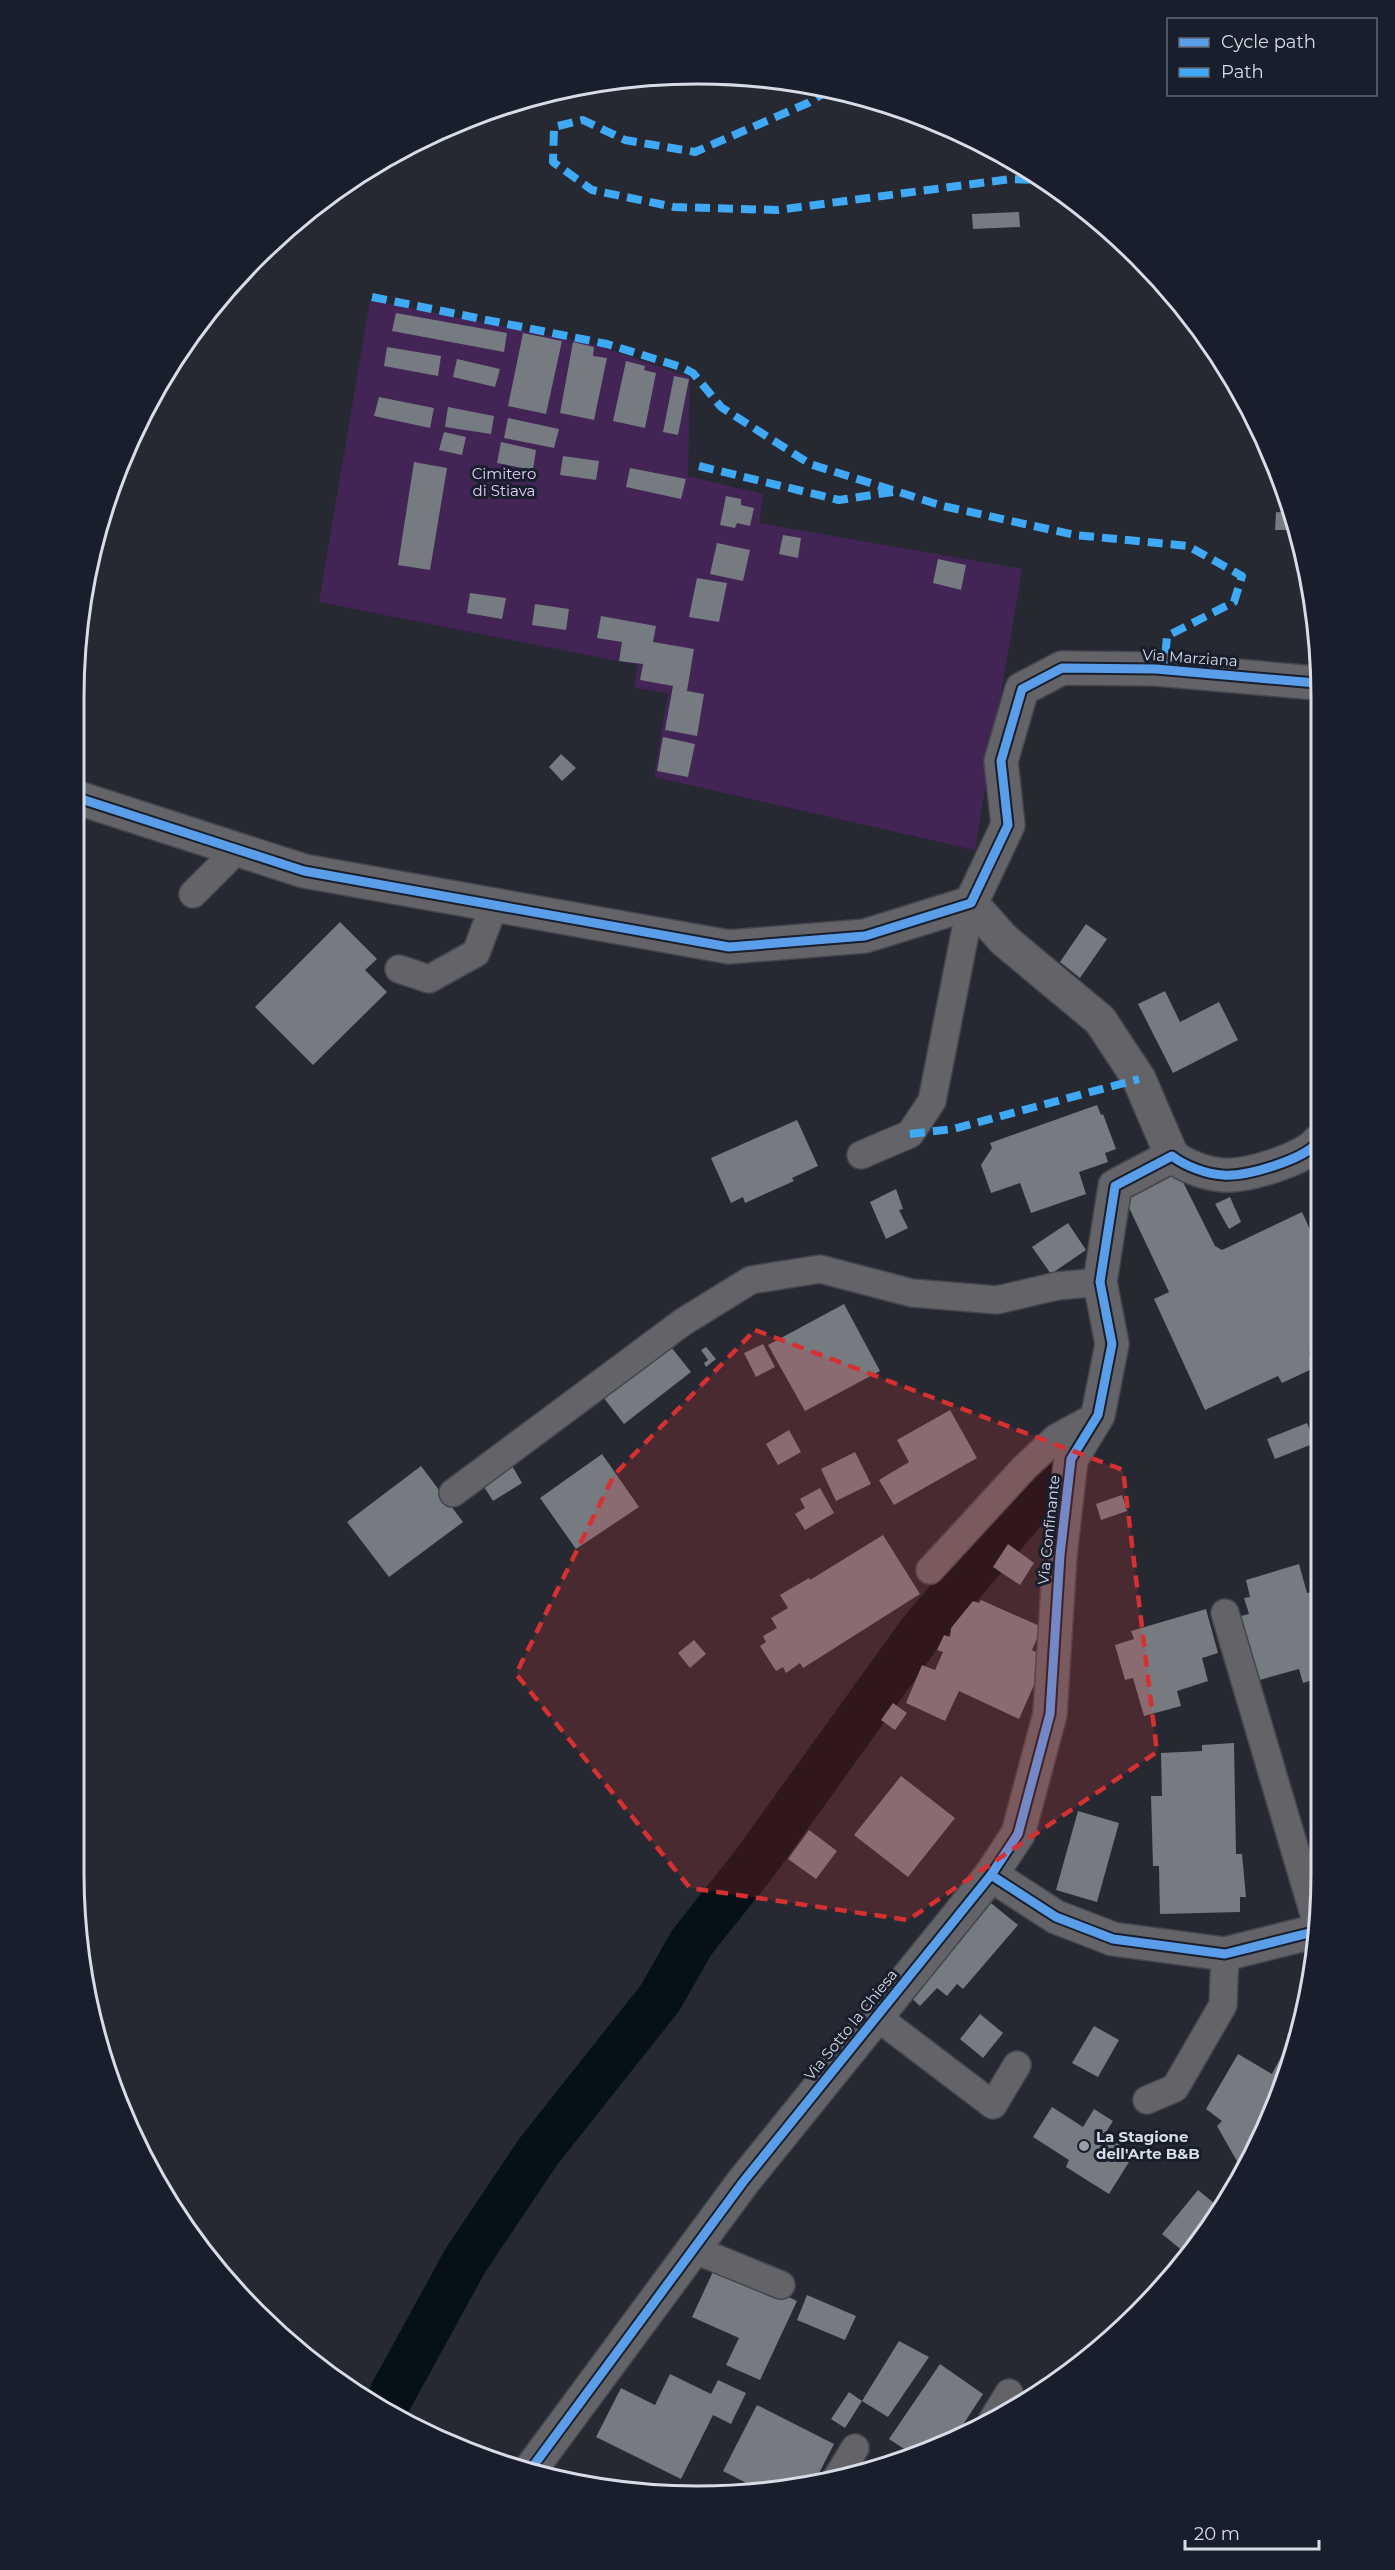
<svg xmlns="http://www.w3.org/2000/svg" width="1395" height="2570" font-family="Montserrat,sans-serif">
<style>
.green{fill:#422455}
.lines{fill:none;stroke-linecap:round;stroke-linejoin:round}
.canal{stroke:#051117;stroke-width:46}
.building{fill:#767a81}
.lane-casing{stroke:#43464d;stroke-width:30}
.street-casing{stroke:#43464d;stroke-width:36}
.lane{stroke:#646468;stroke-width:27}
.street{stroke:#646468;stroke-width:33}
.quiet{stroke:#3fa9f5;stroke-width:8;stroke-dasharray:15 8;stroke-linecap:butt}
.cycleway-casing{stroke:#181e2c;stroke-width:13}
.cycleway{stroke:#5a9eea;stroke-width:9}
.marked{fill:#d63132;fill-opacity:0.2;stroke:#d63132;stroke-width:4.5;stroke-dasharray:12 8;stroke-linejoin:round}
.poi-dot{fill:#999da7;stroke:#181e2c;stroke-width:2}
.labels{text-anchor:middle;stroke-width:6;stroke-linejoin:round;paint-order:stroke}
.park-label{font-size:15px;fill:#e6cef8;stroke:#181e2c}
.street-label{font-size:15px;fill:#d7dce6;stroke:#181e2c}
.poi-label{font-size:15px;font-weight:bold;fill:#d7dce6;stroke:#181e2c;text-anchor:start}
.rim{fill:none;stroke:#d7dce6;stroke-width:3}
</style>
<rect width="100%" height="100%" fill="#262931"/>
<path class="green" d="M370,300L596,345L690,377L688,476L763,494L759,523L1022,569L975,850L654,777L668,693L634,688L638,665L319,602Z"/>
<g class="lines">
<path class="canal" d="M384,2409L465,2261L538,2152L660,1998L692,1942L754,1864L921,1632L1063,1464"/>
</g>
<g class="building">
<path d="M1019,212L1020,227L973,229L972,214Z"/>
<path d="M396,313L507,333L504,352L392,331Z"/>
<path d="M523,333L562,341L546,414L508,406Z"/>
<path d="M573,342L594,347L593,356L607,358L594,420L560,413Z"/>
<path d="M387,347L441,356L438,376L384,366Z"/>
<path d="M457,359L500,369L495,387L453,377Z"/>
<path d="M626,361L645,366L644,370L656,373L645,428L613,421Z"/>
<path d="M674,376L689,379L678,435L663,432Z"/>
<path d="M379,397L434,408L430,428L374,416Z"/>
<path d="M448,407L494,416L491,434L445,427Z"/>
<path d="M508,418L559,429L554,448L504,438Z"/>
<path d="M444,432L466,437L462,455L439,450Z"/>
<path d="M501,442L536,450L533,470L497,463Z"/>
<path d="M563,456L599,461L596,480L560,475Z"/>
<path d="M414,462L447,468L430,570L398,565Z"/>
<path d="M630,468L686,479L681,499L626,487Z"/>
<path d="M726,496L741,499V505L754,508L750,526L737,523L735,528L720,525Z"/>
<path d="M1276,512L1289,513L1293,530H1275Z"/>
<path d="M783,535L801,538L798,558L779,554Z"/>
<path d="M717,543L750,550L743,581L710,574Z"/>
<path d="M938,559L966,565L961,590L933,583Z"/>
<path d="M697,578L727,583L719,622L689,617Z"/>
<path d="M470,593L506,598L502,619L467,613Z"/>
<path d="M535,604L569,609L566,630L532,625Z"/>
<path d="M601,616L656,626L653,642L694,649L687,691L704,694L697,736L665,730L673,686L640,680L643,664L619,661L622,642L597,638Z"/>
<path d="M663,737L695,744L688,777L657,771Z"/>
<path d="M561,754L576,768L562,781L549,767Z"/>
<path d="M340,922L377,959L365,970L387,992L313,1065L255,1007Z"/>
<path d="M1086,924L1107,939L1080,978L1060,962Z"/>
<path d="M1165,991L1180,1022L1219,1002L1238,1040L1173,1073L1138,1004Z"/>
<path d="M1097,1105L1101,1115L1103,1114L1116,1149L1105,1153L1108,1162L1079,1172L1086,1194L1031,1213L1020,1183L991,1193L981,1165L992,1148L990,1143Z"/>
<path d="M797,1120L818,1166L792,1178L794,1181L745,1203L743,1197L731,1203L711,1158Z"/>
<path d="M1177,1170L1215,1246L1222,1250L1302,1212L1318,1247V1347L1309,1352L1314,1368L1282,1383L1278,1376L1205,1410L1154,1299L1169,1292L1123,1195Z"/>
<path d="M896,1189L903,1209L899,1210L908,1228L886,1239L870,1202Z"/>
<path d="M1230,1197L1241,1222L1229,1229L1215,1204Z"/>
<path d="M1068,1223L1086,1250L1051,1274L1032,1247Z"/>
<path d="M844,1304L880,1371L805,1411L768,1345Z"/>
<path d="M667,1342L691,1372L624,1424L600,1393Z"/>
<path d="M763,1344L775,1367L756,1377L744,1353Z"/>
<path d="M706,1347L716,1359L706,1367L704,1363L708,1360L701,1350Z"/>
<path d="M950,1410L977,1458L894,1505L879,1480L909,1462L897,1440Z"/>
<path d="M1307,1423L1315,1443L1275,1459L1267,1439Z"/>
<path d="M789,1430L801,1452L778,1465L766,1444Z"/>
<path d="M855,1452L871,1484L836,1501L821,1469Z"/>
<path d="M602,1454L639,1507L576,1549L540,1498Z"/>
<path d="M511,1464L522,1483L493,1501L481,1482Z"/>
<path d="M421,1466L463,1522L389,1577L347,1522Z"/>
<path d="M820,1488L834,1513L805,1530L795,1514L805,1508L800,1499Z"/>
<path d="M1122,1495L1127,1511L1101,1520L1096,1504Z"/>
<path d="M883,1535L920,1594L803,1668L800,1663L786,1673L783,1667L776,1671L760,1646L766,1642L763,1636L777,1628L771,1618L788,1608L780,1595L809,1578L810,1580Z"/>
<path d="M1008,1544L1034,1563L1020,1585L993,1567Z"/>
<path d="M1299,1564L1307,1593L1319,1590V1678L1303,1683L1299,1669L1256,1681L1237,1617L1249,1614L1244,1598L1250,1597L1246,1580Z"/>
<path d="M981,1600L1042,1627L1032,1650L1042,1655L1034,1674L1038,1676L1019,1719L959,1691L945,1721L906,1703L922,1665L935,1670L943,1652L937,1650L944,1635L950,1637L951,1628L973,1601L979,1603Z"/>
<path d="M1206,1609L1218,1653L1202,1658L1208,1681L1177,1691L1181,1706L1144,1716L1133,1678L1125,1680L1115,1645L1134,1639L1131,1631Z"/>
<path d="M694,1640L706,1654L690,1668L678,1653Z"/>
<path d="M893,1703L907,1713L895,1730L881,1720Z"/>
<path d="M1234,1743L1236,1854H1242L1246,1897H1240V1912L1160,1914L1159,1866H1153L1151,1796H1162L1161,1753L1202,1751V1745Z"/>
<path d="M901,1776L955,1818L908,1877L854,1835Z"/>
<path d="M1078,1811L1119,1823L1097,1902L1056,1890Z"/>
<path d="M809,1830L837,1851L816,1879L788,1859Z"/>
<path d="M986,1899L1018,1925L963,1989L957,1984L947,1996L937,1988L920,2006L906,1993Z"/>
<path d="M1304,2010L1300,2034L1297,2042L1287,2035Z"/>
<path d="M980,2014L1003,2033L983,2058L960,2039Z"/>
<path d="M1094,2026L1119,2040L1098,2077L1072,2063Z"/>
<path d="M1284,2051L1292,2056L1269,2116L1255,2143L1252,2141L1238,2163L1217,2126L1222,2121L1206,2109L1238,2054L1272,2074Z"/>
<path d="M1052,2107L1083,2127L1094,2109L1113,2121L1104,2135L1134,2154L1109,2194L1066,2167L1069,2160L1033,2137Z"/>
<path d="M1198,2190L1220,2208L1189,2256L1162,2234Z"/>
<path d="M717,2263L797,2301L760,2380L726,2365L739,2338L692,2317Z"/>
<path d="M807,2295L856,2316L845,2340L797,2320Z"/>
<path d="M899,2341L929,2357L888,2417L862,2401Z"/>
<path d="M940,2364L983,2394L953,2440L915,2456L889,2439Z"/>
<path d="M670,2374L711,2394L718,2380L746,2393L731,2424L713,2415L681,2479L596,2437L621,2388L655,2405Z"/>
<path d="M849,2392L862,2401L845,2428L831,2419Z"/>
<path d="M757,2405L834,2444L814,2483L762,2491L723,2471Z"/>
</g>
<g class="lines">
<defs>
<g id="lane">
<path d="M193,894L238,849"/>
<path d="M399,969L429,979L476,953L494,905"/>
<path d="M861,1155L910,1134L932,1101L971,903"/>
<path d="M453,1493L683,1322L751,1280L820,1269L912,1293L997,1300L1057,1286L1100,1282"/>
<path d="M930,1570L1024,1468L1056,1438L1098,1415"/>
<path d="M1225,1613L1318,1928"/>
<path d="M877,2017L993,2105L1017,2065"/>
<path d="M1147,2100L1175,2088L1223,2005L1225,1954"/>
<path d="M693,2249L781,2285"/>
<path d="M993,2419L1009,2393"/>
<path d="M836,2479L855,2448"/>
</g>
<g id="street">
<path d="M75,797L304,871L729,947L865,936L971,903L1008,825L1001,761L1022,689L1062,668L1156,669L1316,683"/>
<path d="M971,903L1004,940L1100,1020L1139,1079L1172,1156"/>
<path d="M991,1875L1018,1834L1050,1714L1060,1555L1071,1459L1098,1415L1112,1344L1100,1282L1115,1186L1172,1156C1185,1166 1206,1174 1223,1175C1246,1177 1303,1160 1318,1142"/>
<path d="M528,2473L743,2182L991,1875L1056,1917L1113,1939L1225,1954L1317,1931"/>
</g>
</defs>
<use href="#lane" class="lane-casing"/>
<use href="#street" class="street-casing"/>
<use href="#lane" class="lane"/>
<use href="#street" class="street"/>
<g class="quiet">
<path d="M829,90L808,103L695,152L625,140L583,120L554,127L553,162L592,190L674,207L777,210L1011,179L1037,180"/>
<path d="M372,297L607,344L681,367L693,373L721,407L810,464L943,506L1075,535L1188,546L1242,576L1234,602L1167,636L1164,670"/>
<path d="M699,466L839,500L893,492"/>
<path d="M910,1134L953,1129L1139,1079"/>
</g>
<defs>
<g id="cycleway">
<path d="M75,797L304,871L729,947L865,936L971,903L1008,825L1001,761L1022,689L1062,668L1156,669L1316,683"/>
<path d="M991,1875L1018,1834L1050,1714L1060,1555L1071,1459L1098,1415L1112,1344L1100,1282L1115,1186L1172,1156C1185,1166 1206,1174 1223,1175C1246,1177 1303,1160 1318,1142"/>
<path d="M528,2473L743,2182L991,1875L1056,1917L1113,1939L1225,1954L1317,1931"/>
</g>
</defs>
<use href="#cycleway" class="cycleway-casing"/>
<use href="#cycleway" class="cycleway"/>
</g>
<path class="marked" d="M755,1330L1123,1470L1157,1752L908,1920L690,1888L516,1674L614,1475Z"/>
<circle class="poi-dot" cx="1084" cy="2146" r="6"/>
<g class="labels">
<g class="park-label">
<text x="504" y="479">Cimitero<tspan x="504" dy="17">di Stiava</tspan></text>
</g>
<g class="street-label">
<text transform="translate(1190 658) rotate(4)" y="5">Via Marziana</text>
<text transform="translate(1049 1530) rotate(-84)" y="5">Via Confinante</text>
<text transform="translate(851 2025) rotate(-51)" y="5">Via Sotto la Chiesa</text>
</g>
<g class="poi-label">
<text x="1096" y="2142">La Stagione<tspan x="1096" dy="17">dell'Arte B&amp;B</tspan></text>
</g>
</g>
<path d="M0 0H1395V2570H0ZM697 84H698A613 613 0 0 1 1311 697V1873A613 613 0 0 1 698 2486H697A613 613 0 0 1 84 1873V697A613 613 0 0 1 697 84Z" fill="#181e2c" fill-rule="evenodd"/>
<path class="rim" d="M697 84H698A613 613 0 0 1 1311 697V1873A613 613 0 0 1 698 2486H697A613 613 0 0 1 84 1873V697A613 613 0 0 1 697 84Z"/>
<rect x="1167" y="18" width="210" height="78" fill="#181e2c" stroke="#646a76" stroke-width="1.5"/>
<rect x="1179" y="38" width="30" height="9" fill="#5a9eea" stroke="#646a76" stroke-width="1.5"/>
<text x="1221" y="48" font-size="18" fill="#d7dce6">Cycle path</text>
<rect x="1179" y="68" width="30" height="9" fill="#3fa9f5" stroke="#646a76" stroke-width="1.5"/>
<text x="1221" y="78" font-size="18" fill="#d7dce6">Path</text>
<path d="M1185 2540v9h134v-9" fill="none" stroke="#d7dce6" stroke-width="3"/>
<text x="1194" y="2540" font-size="18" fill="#d7dce6" stroke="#181e2c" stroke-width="4.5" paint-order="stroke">20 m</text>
</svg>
